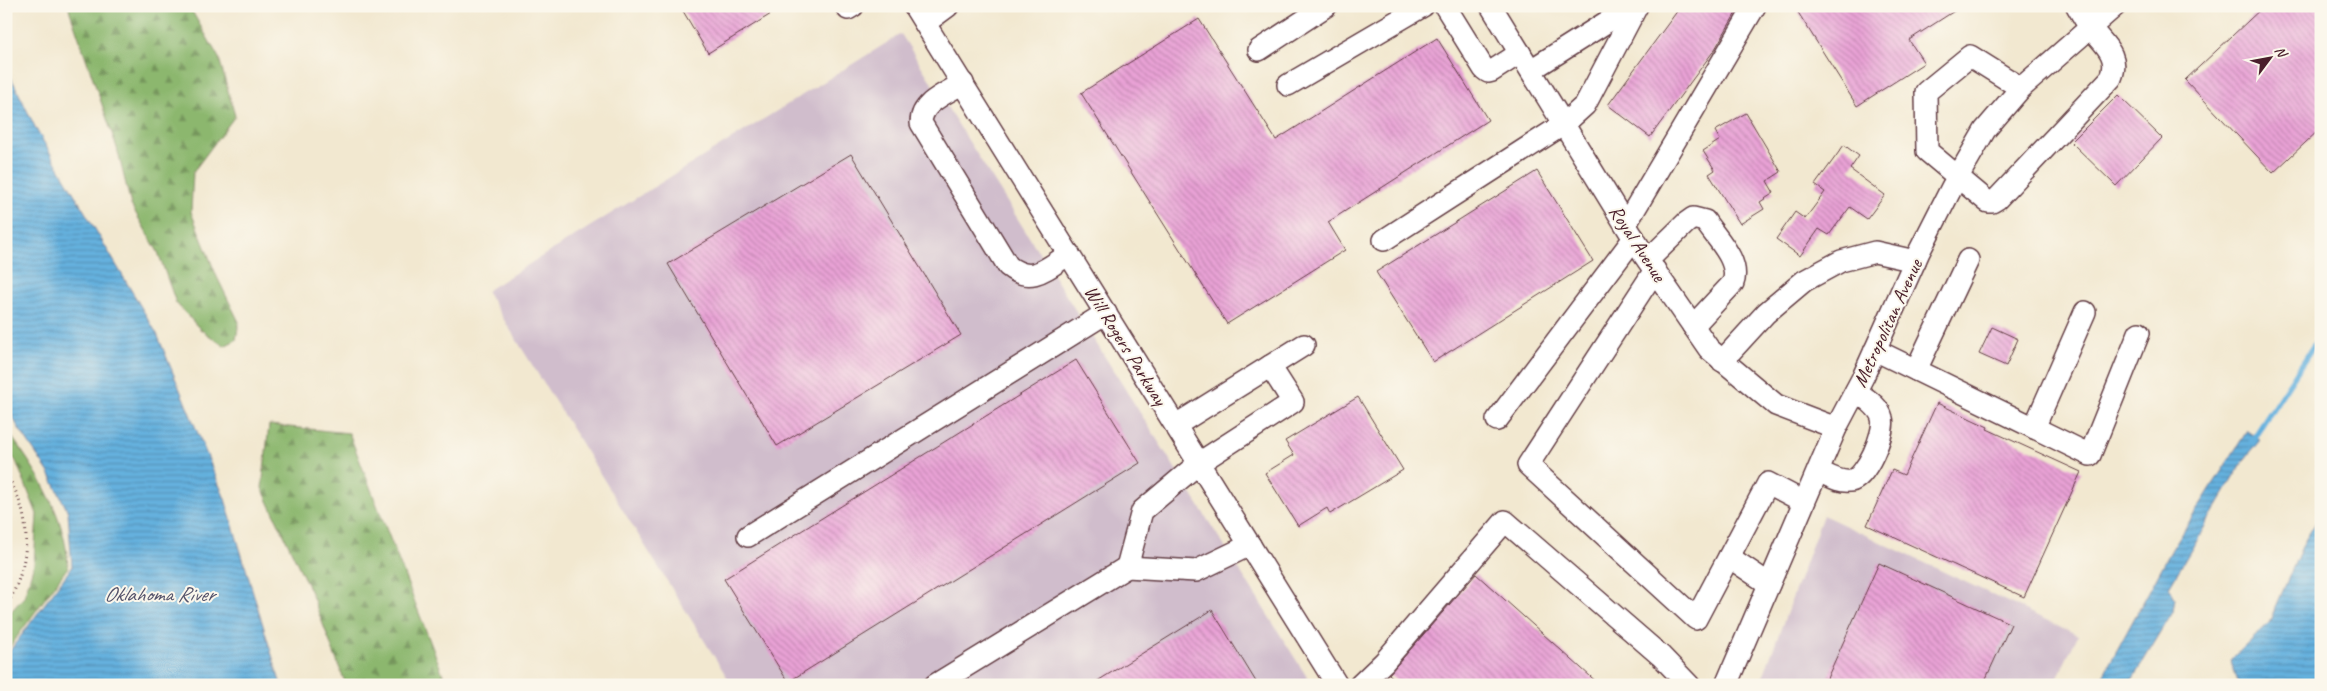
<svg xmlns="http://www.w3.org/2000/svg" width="2327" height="691" font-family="Caveat,sans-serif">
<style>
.industrial{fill:#d0bdcc}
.forest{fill:url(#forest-firs);stroke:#6b6b4c}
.water{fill:url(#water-rules);stroke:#586884}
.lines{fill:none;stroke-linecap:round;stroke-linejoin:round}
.stream{stroke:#65b1de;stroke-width:5.5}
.building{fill:url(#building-back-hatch)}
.minor-casing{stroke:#633d44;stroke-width:24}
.path{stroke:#633d44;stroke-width:3;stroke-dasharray:1 4;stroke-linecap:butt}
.minor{stroke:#fff;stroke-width:21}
.labels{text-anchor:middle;stroke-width:4;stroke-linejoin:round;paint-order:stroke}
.street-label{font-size:20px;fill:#4a1f2b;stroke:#fbf7ec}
.water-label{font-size:21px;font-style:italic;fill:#53526a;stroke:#fbf7ec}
</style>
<defs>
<pattern id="forest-firs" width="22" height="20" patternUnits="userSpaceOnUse" patternTransform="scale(1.25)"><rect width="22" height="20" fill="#8cb76e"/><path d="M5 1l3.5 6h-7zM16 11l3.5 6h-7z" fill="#74945b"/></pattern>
<pattern id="water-rules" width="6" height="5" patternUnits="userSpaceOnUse" patternTransform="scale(1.25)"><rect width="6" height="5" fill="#65b1de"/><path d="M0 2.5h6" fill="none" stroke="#558fb4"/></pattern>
<pattern id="building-back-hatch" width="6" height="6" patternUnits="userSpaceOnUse" patternTransform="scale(1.25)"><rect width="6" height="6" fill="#e9a2d6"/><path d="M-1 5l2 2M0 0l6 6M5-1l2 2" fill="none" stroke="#bf83ae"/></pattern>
</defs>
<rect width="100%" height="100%" fill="#fbf7ec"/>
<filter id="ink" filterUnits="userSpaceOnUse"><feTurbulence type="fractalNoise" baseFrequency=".02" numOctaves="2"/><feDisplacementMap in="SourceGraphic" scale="10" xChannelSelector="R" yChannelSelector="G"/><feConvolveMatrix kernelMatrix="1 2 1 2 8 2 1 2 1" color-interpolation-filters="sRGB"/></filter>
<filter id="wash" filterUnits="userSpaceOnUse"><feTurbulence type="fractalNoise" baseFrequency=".0096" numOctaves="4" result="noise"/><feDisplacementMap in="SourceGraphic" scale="20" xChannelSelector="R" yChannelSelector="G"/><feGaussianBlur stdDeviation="1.12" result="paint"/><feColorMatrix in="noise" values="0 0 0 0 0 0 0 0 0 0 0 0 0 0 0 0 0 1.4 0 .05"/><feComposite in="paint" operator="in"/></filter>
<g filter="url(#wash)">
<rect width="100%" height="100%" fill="#f2e8d0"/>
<g class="industrial">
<path d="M901,34L1312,685H732L486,291Z"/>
<path d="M1823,515L2078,635L2054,685H1760Z"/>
</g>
<g class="forest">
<path d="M68,6H189L219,58L235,116L193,172L191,212L217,277L239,322L236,340L224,346L200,329L176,303L158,252L131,205L117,148Z"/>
<path d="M269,425L349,433L447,685H346L312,595L262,488Z"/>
<path d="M6,429C36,469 66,515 68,567L6,652V617L24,597L34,564L37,514L16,461L6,451Z"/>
</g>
<g class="water">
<path d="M6,67L36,129L157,334L225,499L281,685H6V656L72,567L68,512L49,473L18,427L6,405Z"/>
<path d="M2247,431L2260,440L2244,460L2169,587L2175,598L2173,612L2129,685H2098L2172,549Z"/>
<path d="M2321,514V685H2239L2231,660L2269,623L2304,542Z"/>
</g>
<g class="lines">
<path class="stream" d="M2251,442L2321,335"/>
</g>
<g id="blocks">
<g class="building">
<path d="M680,6H784L708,53Z"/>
<path d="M1681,6H1740L1715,49L1650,137L1608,105Z"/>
<path d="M1794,6H1962L1909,40L1924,63L1857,106Z"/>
<path d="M2264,6H2321V128L2273,173L2185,80Z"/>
<path d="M1199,19L1276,140L1437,38L1488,120L1328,222L1345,250L1227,324L1081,93Z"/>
<path d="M2118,95L2162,138L2116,186L2071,142Z"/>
<path d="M1746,113L1781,172L1767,181L1774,193L1760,202L1764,209L1740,224L1709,174L1715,170L1703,151L1720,140L1715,131Z"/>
<path d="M1844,145L1859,156L1850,169L1885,195L1867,219L1850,207L1829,235L1819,229L1800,256L1776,239L1795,212L1805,219L1825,192L1815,185Z"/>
<path d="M851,154L961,335L777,446L668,264Z"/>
<path d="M1537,171L1593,261L1433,362L1376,272Z"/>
<path d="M1992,327L2018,339L2006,366L1979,354Z"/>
<path d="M1076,360L1140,463L788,682L724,579Z"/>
<path d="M1358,397L1403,470L1330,514L1327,508L1298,526L1265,473L1294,455L1285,441Z"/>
<path d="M1937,403L1988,427L1987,429L2081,472L2024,597L1867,525L1892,470L1904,475Z"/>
<path d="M1879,563L2011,624L1983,685H1824Z"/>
<path d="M1476,574L1600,685H1401L1389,674Z"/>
<path d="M1212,610L1258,685H1091Z"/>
</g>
</g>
</g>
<g filter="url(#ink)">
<use href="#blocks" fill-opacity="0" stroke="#633d44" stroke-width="1"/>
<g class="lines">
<defs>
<g id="minor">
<path d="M846,6L848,9L853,6"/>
<path d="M914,6L1337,685"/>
<path d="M1445,6L1484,69L1488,72L1492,71L1520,53"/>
<path d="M1491,6L1644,255L1709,349L1776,405L1836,428"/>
<path d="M925,23L948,6"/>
<path d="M1259,50L1326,6"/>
<path d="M1531,70L1632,6"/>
<path d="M963,83C947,93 921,102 921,123L1008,266C1032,285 1047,268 1069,254"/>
<path d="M1288,85L1423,6"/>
<path d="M2021,88L1970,56L1926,92L1927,151L1988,202H1992L1997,199L2111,78C2121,55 2102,43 2090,27C2085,20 2081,13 2077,6"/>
<path d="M1626,224L1755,6"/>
<path d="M1384,240L1564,124L1585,105L1637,6"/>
<path d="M1648,260L1686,223L1693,218L1705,221C1716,238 1741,261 1733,283L1693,326"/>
<path d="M1655,270L1528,465L1696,619L1768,483L1804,502"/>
<path d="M1875,350L2090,455L2139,333"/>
<path d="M1722,361L1766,313L1804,281L1841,261L1875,252L1915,261"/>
<path d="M1916,370L1968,260"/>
<path d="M1497,420L1634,238"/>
<path d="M1176,425L1304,345"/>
<path d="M2034,428L2085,312"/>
<path d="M1818,471C1828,475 1839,483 1851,481C1866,478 1886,432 1882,418C1879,406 1865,398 1856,391"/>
<path d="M748,536L1106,313"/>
<path d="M1250,545L1196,571L1127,567L1142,511L1199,463L1293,402L1270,366"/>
<path d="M1729,557L1769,584"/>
<path d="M935,685L1127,567"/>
<path d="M1360,685L1384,662L1505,521L1661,656L1689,685"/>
<path d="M1726,685L1836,428L1863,377L1919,252L1952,187L1985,130L2021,88L2115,6"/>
</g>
</defs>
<use href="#minor" class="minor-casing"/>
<path class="path" d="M6,474C34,517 31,563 6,607"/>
<use href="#minor" class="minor"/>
</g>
</g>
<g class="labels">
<g class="street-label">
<text transform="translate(1638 243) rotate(57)" y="7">Royal Avenue</text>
<text transform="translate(1887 323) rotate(-65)" y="7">Metropolitan Avenue</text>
<text transform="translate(1126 345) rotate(58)" y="7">Will Rogers Parkway</text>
</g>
<g class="water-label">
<text x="159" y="601">Oklahoma River</text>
</g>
</g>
<rect width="2327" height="691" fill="none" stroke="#fbf7ec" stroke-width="25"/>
<g transform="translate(2270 58) rotate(58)" stroke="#fbf7ec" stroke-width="4" paint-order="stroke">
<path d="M0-4L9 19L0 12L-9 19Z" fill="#4a1f2b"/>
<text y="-8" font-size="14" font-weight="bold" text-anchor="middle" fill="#4a1f2b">N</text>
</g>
</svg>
